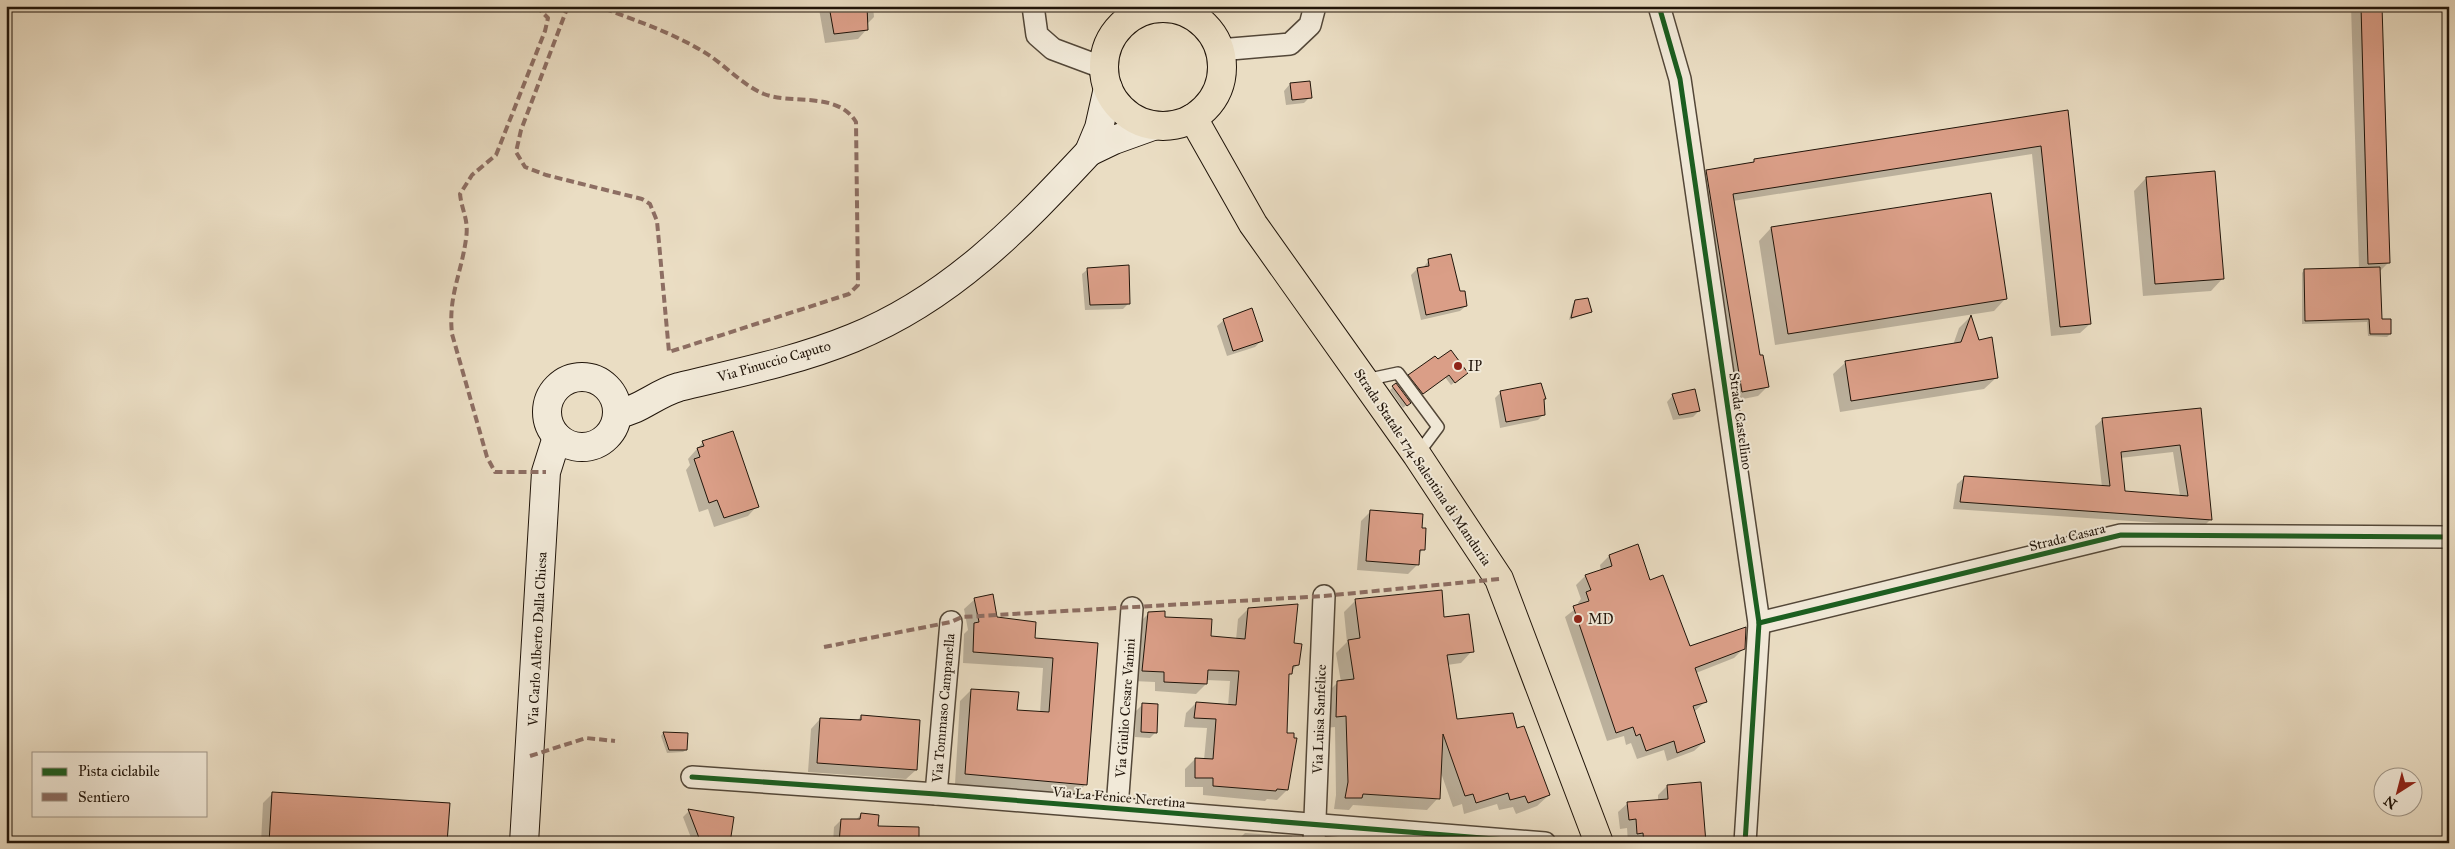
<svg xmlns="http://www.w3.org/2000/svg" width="2455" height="849" font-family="'IM FELL Great Primer',serif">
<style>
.shadow{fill:#0003;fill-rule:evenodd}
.building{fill:#da9e87;stroke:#21150a;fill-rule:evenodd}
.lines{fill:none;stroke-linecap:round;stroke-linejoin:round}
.lane-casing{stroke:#534738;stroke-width:14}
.street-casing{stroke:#534738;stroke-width:24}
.secondary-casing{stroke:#21150a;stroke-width:30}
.primary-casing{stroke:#21150a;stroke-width:30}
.lane{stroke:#f1e9d8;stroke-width:11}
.street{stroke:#f1e9d8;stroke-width:21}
.secondary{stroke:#f1e9d8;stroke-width:28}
.primary{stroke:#eaddc3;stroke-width:28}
.quiet{stroke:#8d6e63;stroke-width:4;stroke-dasharray:8 4;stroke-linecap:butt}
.cycleway-casing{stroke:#f1e9d8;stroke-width:8}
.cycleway{stroke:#1b5e20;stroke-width:5}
.poi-dot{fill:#8f2418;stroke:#f1e9d8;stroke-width:2}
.labels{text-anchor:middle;stroke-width:4;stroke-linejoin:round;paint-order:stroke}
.street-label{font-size:14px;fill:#21150a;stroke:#f1e9d8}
.poi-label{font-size:14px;fill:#21150a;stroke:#f1e9d8;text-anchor:start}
</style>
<rect width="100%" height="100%" fill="#eaddc3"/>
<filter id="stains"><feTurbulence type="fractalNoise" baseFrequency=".004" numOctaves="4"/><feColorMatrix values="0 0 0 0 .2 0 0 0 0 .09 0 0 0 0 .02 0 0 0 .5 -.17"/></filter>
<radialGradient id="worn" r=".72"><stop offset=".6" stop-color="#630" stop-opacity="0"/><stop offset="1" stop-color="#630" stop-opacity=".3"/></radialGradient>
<g class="shadow">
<path d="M821,6H873L874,17L867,24V29L858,39L825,43L819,9Z"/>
<path d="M2351,6H2381L2388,263L2379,272L2380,320L2390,334L2387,337L2368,336L2367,322L2302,324V273L2304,270L2359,269Z"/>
<path d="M1290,84L1310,97L1304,103L1286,105L1284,91Z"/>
<path d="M2067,112L2090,324L2080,333L2051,336L2032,154L1733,201L1759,356L1767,387L1758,396L1733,401L1697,180L1706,171L1752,163L1755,161Z"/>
<path d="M2146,178L2223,278L2211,291L2143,296L2134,191Z"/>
<path d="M1990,194L2006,298L1994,311L1775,345L1759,241L1771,228Z"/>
<path d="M1429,260L1459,293L1466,306L1460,311L1421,320L1411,275L1417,269L1423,268Z"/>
<path d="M1088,269L1129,303L1123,309L1085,310L1082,274Z"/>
<path d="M1575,301L1591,312L1569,320L1573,304Z"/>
<path d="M1970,317L1978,341L1997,377L1984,389L1840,412L1833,374L1846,362L1953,345L1959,328Z"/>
<path d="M1224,320L1261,341L1255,347L1227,356L1217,326Z"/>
<path d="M1438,361L1463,376L1451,385L1445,377L1419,397L1406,379Z"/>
<path d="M1396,385L1409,403L1403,408L1390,390Z"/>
<path d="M1501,392L1543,400L1544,414L1538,420L1500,428L1495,398Z"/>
<path d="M1673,395L1699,411L1693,417L1673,420L1667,402Z"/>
<path d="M2200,409L2211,519L2204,526L1953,509L1957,484L1965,477L2102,487L2095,426L2103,419ZM2173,452L2180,496L2124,492L2120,458Z"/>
<path d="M703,442L757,506L748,516L714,527L708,509L699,512L686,470L690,465L688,459Z"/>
<path d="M1371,511L1420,529L1423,549L1419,554L1418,564L1408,574L1357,570L1361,521Z"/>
<path d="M1609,556L1649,581L1689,648H1744L1734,658L1696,673L1706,701L1694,712L1704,742L1694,751L1667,761L1664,750L1637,759L1631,743L1626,745L1624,736L1607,741L1565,617L1579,606L1578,603L1581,599L1576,585L1585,576L1601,571L1600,565Z"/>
<path d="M975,599L996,619L1033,639L1096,644L1085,785L1075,795L955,784L960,701L971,690L1016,711L1040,713L1043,668L963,663L964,634L968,630L964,609Z"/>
<path d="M1355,601L1443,618L1472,651L1461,663L1447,665L1456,721L1516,730L1549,795L1537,806L1516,814L1513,807L1499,810L1497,804L1464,814L1462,804L1453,807L1440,770L1438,798L1427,810L1353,805L1349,810L1334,809L1336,795L1335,727L1325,728L1326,694L1338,682H1341L1336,653L1347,642L1344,612Z"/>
<path d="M1248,609L1292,645L1297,665L1287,677V790L1277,800L1267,799L1265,801L1203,795V787H1185V769L1195,759L1204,760L1207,728L1184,727L1186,713L1196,703L1228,706L1230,681L1206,680V684L1196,694L1155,691V682L1133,681L1139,623L1149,613L1210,638L1236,640L1238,619Z"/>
<path d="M1142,705L1156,732L1150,738L1135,737L1136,711Z"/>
<path d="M861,716L916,770L906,779L808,772L811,729L820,719L857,721Z"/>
<path d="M663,733L686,734V750L683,752L667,753L661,736Z"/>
<path d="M1667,786L1705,843H1628L1627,828L1620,829L1618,812L1628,803L1658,801V795Z"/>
<path d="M272,794L445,843H261L263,803Z"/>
<path d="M689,811L733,818L729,843H693L683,817Z"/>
<path d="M861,814L877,827L917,843H833L834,827L841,820H856Z"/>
<path d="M1245,833L1292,836V843H1235Z"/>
</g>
<g class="building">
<path d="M829,6H867L868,30L834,34Z"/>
<path d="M2361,6H2382L2390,263L2368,264Z"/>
<path d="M1310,81L1312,98L1292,100L1290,83Z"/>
<path d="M2068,110L2091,324L2060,327L2041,146L1733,194L1760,355H1763L1769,387L1742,392L1706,170L1754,162V159Z"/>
<path d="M2215,171L2224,279L2155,284L2146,177Z"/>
<path d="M1991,193L2007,299L1788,334L1771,227Z"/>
<path d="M1451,254L1460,291H1465L1467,306L1426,315L1417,268L1429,266L1428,259Z"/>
<path d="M1129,265L1130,304L1090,305L1087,268Z"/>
<path d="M2380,267L2382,319H2391V334H2370L2369,319L2305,321L2304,269Z"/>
<path d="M1588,298L1592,312L1571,318L1575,300Z"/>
<path d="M1252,308L1263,341L1233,351L1223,319Z"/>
<path d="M1971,315L1979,340L1992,337L1998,378L1851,401L1845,361L1961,342Z"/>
<path d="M1451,350L1468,373L1455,383L1449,375L1423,394L1408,375L1435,356L1438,359Z"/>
<path d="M1396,383L1411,403L1407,406L1392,386Z"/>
<path d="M1541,383L1546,399H1544L1545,415L1506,422L1500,391Z"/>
<path d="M1695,389L1700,411L1679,415L1672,394Z"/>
<path d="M2201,408L2212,520L1960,502L1964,476L2110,486L2102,418ZM2180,445L2188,496L2125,491L2121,452Z"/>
<path d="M733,431L759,507L724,518L717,500L709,503L694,459L700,457L697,448L704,446L702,441Z"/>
<path d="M1370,510L1423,514L1422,528H1426L1425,550H1420L1419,565L1366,561Z"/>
<path d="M1638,544L1650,580L1663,575L1690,646L1746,627L1745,649L1695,668L1707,702L1693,706L1705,742L1677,753L1674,741L1646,751L1640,734L1636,736L1633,727L1616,733L1573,606L1589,601L1586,592L1591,590L1585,575L1612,566L1609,555Z"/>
<path d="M1442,590L1444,617L1469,614L1470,622L1474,652L1447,655L1457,719L1513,713L1517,728L1524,726L1550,795L1528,803L1525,796L1510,800L1508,793L1476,803L1473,794L1465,796L1443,734L1440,799L1363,794L1362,798H1345L1348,782L1346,716L1336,717L1337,681L1354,679L1348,640L1360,638L1355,599Z"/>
<path d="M993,594L997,617L1036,622L1035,638L1098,643L1087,785L965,774L971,689L1019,692L1017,710L1049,712L1053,658L973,652L974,623L979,622L974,598Z"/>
<path d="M1298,604L1294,643L1302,644L1299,665L1293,666L1292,674H1289L1287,733H1294V738H1297L1288,790L1277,789L1276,791L1213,786V778H1195V758L1213,759L1216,719L1194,718L1196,702L1236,705L1239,671L1208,670L1207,684L1164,682V672L1142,671L1148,612L1165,611V617L1212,619L1211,636L1245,639L1248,608Z"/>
<path d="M1142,703L1158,704L1157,733L1141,732Z"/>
<path d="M861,715L920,720L917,770L817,763L820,718L861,720Z"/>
<path d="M663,732L688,733L687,750H669Z"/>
<path d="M1701,782L1706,843H1644L1643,833L1637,834L1636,819L1629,820L1627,802L1668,799L1667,785Z"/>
<path d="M272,792L450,803L447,843H269Z"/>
<path d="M688,809L734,817L730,843H701Z"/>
<path d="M861,813L879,815L878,826L919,827V843H839L841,819H860Z"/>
</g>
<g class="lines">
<defs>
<path id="lane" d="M1365,380L1398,373L1438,427L1417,455"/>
<g id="street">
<path d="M1033,6L1037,35L1053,49L1104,68"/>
<path d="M1659,6L1680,79L1759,623L1745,843"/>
<path d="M1219,50L1290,44L1310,25L1315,6"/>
<path d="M1759,623L2121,535L2449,537"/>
<path d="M692,777L936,794L1545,843"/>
<path d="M936,794L951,622"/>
<path d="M1117,808L1132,608"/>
<path d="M1314,843L1324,596"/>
</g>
<g id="secondary">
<path d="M1108,88L1099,128L1089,152L1114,140L1153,126"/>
<circle cx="582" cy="412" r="35"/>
<path d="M617,414C641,410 655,394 679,387C737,373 797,361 853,338C951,298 1019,227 1089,152"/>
<path d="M524,843L546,472L557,437"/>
</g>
<g id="primary">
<circle cx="1163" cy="67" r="59"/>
<path d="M1193,118L1253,224L1417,455L1499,579L1599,843"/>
</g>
</defs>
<use href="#lane" class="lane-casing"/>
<use href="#street" class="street-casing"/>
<use href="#secondary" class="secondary-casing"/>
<use href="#primary" class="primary-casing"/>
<use href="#lane" class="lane"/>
<use href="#street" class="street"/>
<use href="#secondary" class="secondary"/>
<use href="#primary" class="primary"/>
<g class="quiet">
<path d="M536,6L548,18L545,31L496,155L472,175L460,194C462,212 469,219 466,239C461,275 448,296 452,334L487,457L495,472H546"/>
<path d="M568,6L521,130L516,152L525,167L546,175L642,199L650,204L657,221L669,352L849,294L858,285L856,122C837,91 793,105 764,94C742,85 724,64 704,52C671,32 634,20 598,6"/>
<path d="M824,647L951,622L962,617L1324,596L1499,579"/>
<path d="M530,756L586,738L615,741"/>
</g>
<defs>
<g id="cycleway">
<path d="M1659,6L1680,79L1759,623L1745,843"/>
<path d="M1759,623L2121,535L2449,537"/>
<path d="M692,777L936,794L1545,843"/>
</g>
</defs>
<use href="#cycleway" class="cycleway-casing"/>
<use href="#cycleway" class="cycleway"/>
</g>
<g class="poi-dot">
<circle cx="1458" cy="366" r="5"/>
<circle cx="1578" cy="619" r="5"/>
</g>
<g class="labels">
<g class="street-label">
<text transform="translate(774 361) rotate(-16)" y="5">Via Pinuccio Caputo</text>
<text transform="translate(1741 421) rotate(82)" y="5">Strada Castellino</text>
<text transform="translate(1423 467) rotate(56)" y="5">Strada Statale 174 Salentina di Manduria</text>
<text transform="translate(2067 537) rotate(-14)" y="5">Strada Casara</text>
<text transform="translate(537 639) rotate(-87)" y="5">Via Carlo Alberto Dalla Chiesa</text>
<text transform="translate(943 708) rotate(-85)" y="5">Via Tommaso Campanella</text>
<text transform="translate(1125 708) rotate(-86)" y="5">Via Giulio Cesare Vanini</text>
<text transform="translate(1319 719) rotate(-88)" y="5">Via Luisa Sanfelice</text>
<text transform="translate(1119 797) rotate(5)" y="5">Via La Fenice Neretina</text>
</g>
<g class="poi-label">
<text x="1468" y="371">IP</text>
<text x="1588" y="624">MD</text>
</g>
</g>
<rect width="2455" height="849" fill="none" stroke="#eaddc3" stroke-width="25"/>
<rect x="8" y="8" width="2440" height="834" fill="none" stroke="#21150a" stroke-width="2.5"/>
<rect x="12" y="12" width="2430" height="824" fill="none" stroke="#21150a"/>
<rect x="32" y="752" width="175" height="65" fill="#f1e9d8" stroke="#9e9486"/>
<rect x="42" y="768" width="25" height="8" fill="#1b5e20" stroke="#9e9486"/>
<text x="78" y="776" font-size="15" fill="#21150a">Pista ciclabile</text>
<rect x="42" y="793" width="25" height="8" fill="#8d6e63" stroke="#9e9486"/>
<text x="78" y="802" font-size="15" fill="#21150a">Sentiero</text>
<g transform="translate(2398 792) rotate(216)"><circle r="24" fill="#f1e9d8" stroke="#9e9486"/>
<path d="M0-4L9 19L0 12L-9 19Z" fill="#8f2418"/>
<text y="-8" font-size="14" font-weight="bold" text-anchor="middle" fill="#21150a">N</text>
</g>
<rect width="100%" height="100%" filter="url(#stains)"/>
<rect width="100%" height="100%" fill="url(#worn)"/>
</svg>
